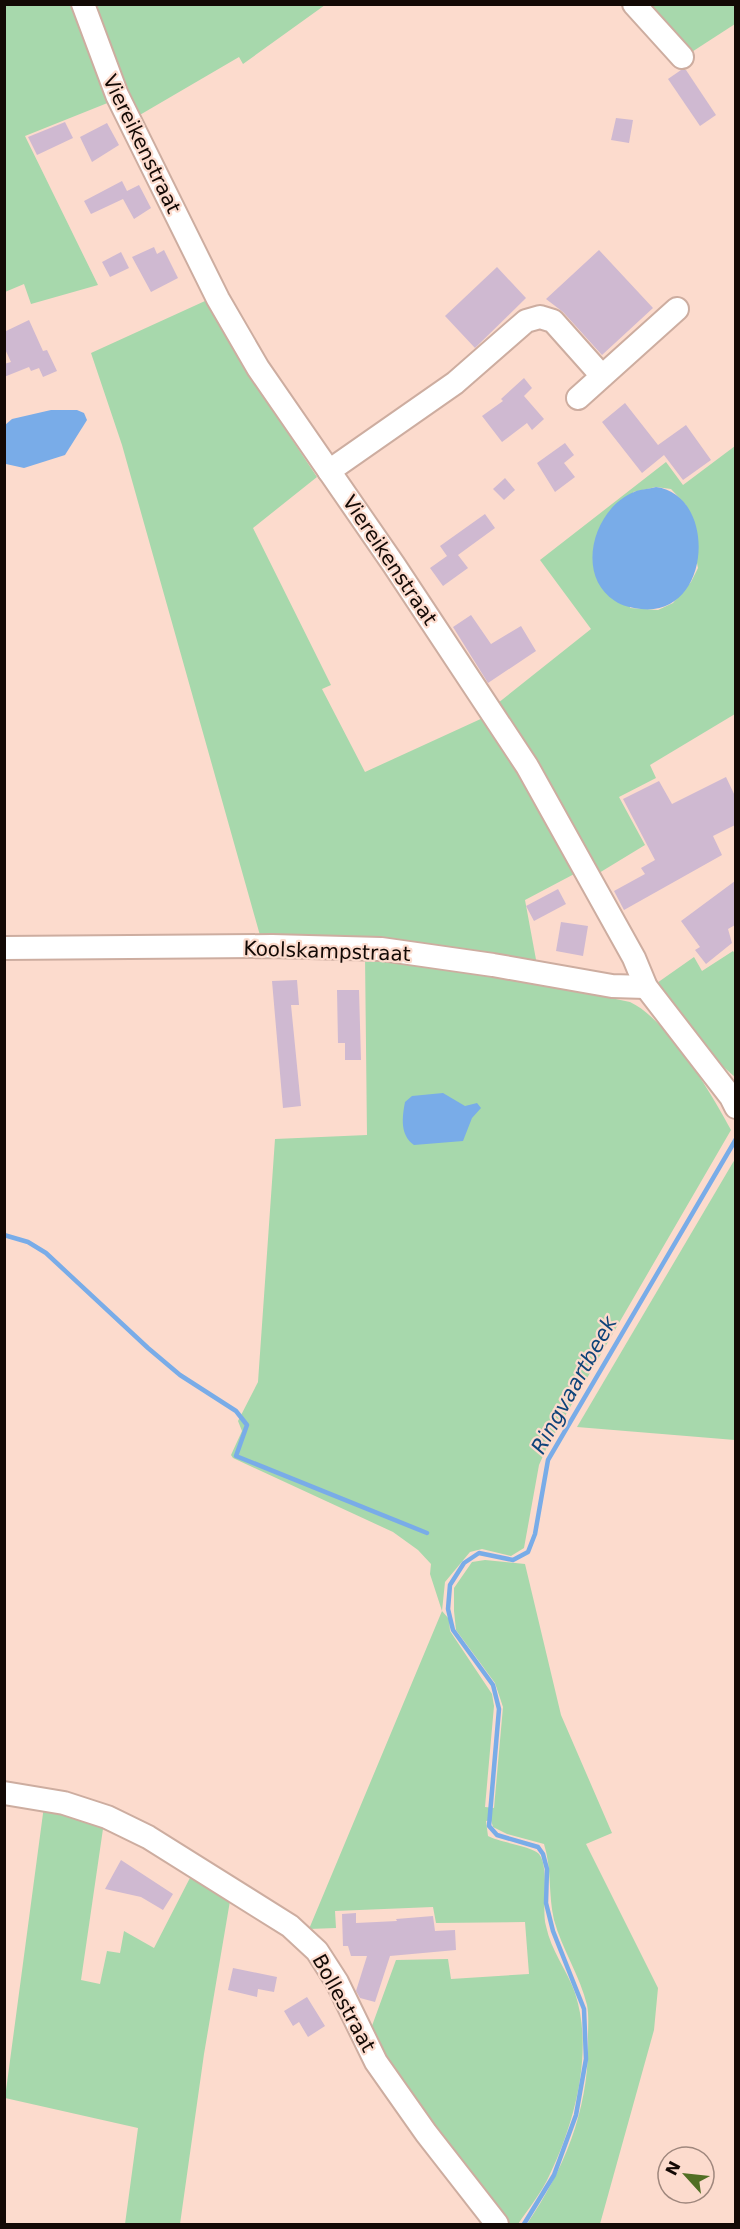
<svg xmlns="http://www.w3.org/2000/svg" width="740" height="2229" font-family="'DejaVu Sans',sans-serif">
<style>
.green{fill:#a7d8ac;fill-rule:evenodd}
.water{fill:#79ace8}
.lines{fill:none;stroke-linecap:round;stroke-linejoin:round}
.stream{stroke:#79ace8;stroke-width:4.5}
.building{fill:#cfb9d1}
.minor-casing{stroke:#cdada0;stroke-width:26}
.minor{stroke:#fff;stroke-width:22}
.labels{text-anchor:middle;stroke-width:4.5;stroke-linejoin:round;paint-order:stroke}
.street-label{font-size:20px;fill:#130905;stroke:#fcdbcd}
.water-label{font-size:21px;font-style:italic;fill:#0f4379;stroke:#fcdbcd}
</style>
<rect width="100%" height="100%" fill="#fcdbcd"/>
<g class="green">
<path d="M4,5H72L110,102L25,136L98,285L31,304L24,284L5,292Z"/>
<path d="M93,5H325L243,64L239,57L138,116L109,50Z"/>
<path d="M639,5H735V24L684,57Z"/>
<path d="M205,301L213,303L253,381L317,477L253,528L331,685L322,689L365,772L485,717L578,872L525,900L537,965L261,939L122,445L91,353Z"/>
<path d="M735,446V714L650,765L656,778L619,797L645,845L599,873L498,703L591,629L540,560L666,462L683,485ZM656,487L671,489L686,505L698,568L691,582L673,603L658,610L630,608L633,492Z"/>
<path d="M733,951L736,955L735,1077L712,1057L657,983L694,957L702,971Z"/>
<path d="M365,955L487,972L630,1002C667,1019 712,1094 731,1130L547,1447L539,1465L524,1548L511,1556L482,1549L470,1552L445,1582L442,1611L449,1619L450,1631L492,1694L494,1706L485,1807L494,1808L503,1707L495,1683L456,1630L454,1611V1588L472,1562L485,1560L525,1564L561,1715L612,1833L586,1844L658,1988L654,2030L600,2224H527C565,2168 590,2107 588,2037C588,2027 589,2015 587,2005C580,1976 562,1949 554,1920C548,1894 552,1869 544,1844L507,1834L493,1827L491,1820L486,1821L488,1836C501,1843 532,1846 539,1854C550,1867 541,1909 546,1926C551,1951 567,1970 575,1993C594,2050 575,2122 550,2174C542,2192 529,2208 518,2224H506L440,2143L369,2034L396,1960L448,1959L451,1979L529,1974L525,1922L436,1923L433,1907L335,1911L336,1928L309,1929L442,1611L430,1574L431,1564L418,1550L393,1532L233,1458L231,1455L242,1431L238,1421L258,1382L275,1139L367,1135Z"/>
<path d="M735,1159V1440L577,1427Z"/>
<path d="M44,1806L104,1822L81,1980L100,1984L107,1951L120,1953L124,1931L154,1948L193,1872L231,1895L204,2054L180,2224H125L138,2128L5,2098Z"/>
</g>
<g class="water">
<path d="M51,410H77L84,413L87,420L65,455L24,468L6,464L5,425L12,419Z"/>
<path d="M656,487C718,495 712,617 641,609C632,608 622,606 615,601C574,575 594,508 634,492C640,489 649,489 656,487Z"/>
<path d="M443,1093L465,1106L477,1103L481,1108L472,1118L463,1141L414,1145C400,1135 402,1118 405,1102L412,1096Z"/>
</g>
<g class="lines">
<g class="stream">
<path d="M4,1235L28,1242L46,1253L148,1348L180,1375L236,1411L247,1425L236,1456L427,1533"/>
<path d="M524,2224L554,2175L576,2115L586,2059L584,2009L553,1931L546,1903L547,1869L543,1854L538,1847L497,1835L489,1826L499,1709L493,1685L453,1630L448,1609L450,1585L464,1563L479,1553L513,1560L528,1552L535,1534L548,1460L736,1139"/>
</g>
</g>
<g class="building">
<path d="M681,70H686L716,115L700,126L668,79Z"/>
<path d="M616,118L633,120L629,143L611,140Z"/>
<path d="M65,122L73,138L37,155L28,137Z"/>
<path d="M107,123L119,145L92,162L80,137Z"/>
<path d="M122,181L127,191L139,185L151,208L134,219L123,199L91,214L84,201Z"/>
<path d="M154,247L157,254L164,250L178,278L151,292L132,257Z"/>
<path d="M599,250L653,308L602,355L563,312L546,299Z"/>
<path d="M121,252L129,268L110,277L102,262Z"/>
<path d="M497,267L526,298L475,348L445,316Z"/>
<path d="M29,320L43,351L47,350L57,371L43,377L39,368L31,371L29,367L4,377V364L11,362L4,347V332Z"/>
<path d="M524,378L532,388L524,396L544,419L532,430L527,423L502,442L482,416L503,401L501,399Z"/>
<path d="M625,403L658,445L686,425L711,460L683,480L664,455L642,473L602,422Z"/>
<path d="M565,443L574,455L564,463L575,477L555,492L537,463Z"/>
<path d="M505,478L515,490L504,500L493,489Z"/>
<path d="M485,514L495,528L458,555L468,568L443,586L430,568L447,556L440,546Z"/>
<path d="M471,615L491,644L521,626L536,651L488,683L453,627Z"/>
<path d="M726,777L735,796V825L713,836L722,855L624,910L614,891L645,874L641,868L655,860L623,799L659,781L672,804Z"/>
<path d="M735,881V925L728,929L732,943L706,964L695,950L700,947L681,921Z"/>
<path d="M558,889L566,904L534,921L526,906Z"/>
<path d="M561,922L588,926L583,956L556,951Z"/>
<path d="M297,980L299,1005H291L301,1106L283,1108L272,981Z"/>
<path d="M337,990H359L361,1060H345V1043H338Z"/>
<path d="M121,1860L173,1894L163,1910L141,1897L105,1889Z"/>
<path d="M356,1913V1923L397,1921L396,1919L433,1916L435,1931L455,1930L456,1950L390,1956L375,2002L360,1998L356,1991L367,1956H351L348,1946H343L342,1914Z"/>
<path d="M233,1968L277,1977L274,1992L258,1989L257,1997L228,1990Z"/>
<path d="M307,1997L325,2026L308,2037L299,2022L293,2026L284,2011Z"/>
</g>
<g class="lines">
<defs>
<g id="minor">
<path d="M83,4L117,95L218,299L258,368L394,565L527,766L634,958L646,987L731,1097L736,1107"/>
<path d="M634,4L682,57"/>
<path d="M578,398L677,309"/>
<path d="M329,471L455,383L526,321L540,317L553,321L602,376"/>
<path d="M4,948L272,946L381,949L493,965L612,986L646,987"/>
<path d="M4,1793L64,1803L107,1817L148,1837L290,1926L317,1951L337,1982L376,2062L426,2133L497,2224"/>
</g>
</defs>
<use href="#minor" class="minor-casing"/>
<use href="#minor" class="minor"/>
</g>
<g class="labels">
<g class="street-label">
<text transform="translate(142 144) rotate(64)" y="7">Viereikenstraat</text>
<text transform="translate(390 560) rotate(56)" y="7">Viereikenstraat</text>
<text transform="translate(327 951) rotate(2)" y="7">Koolskampstraat</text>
<text transform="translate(344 2003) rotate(61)" y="7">Bollestraat</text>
</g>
<g class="water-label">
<text transform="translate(574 1385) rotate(-61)" y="7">Ringvaartbeek</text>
</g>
</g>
<rect width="740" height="2229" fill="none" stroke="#130905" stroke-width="12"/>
<g transform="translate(686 2175) rotate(297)"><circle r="28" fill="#fcdbcd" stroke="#9f877d" stroke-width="1.5"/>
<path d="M0-4.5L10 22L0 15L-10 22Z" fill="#516f24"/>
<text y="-9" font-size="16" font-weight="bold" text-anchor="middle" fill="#130905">N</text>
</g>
</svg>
